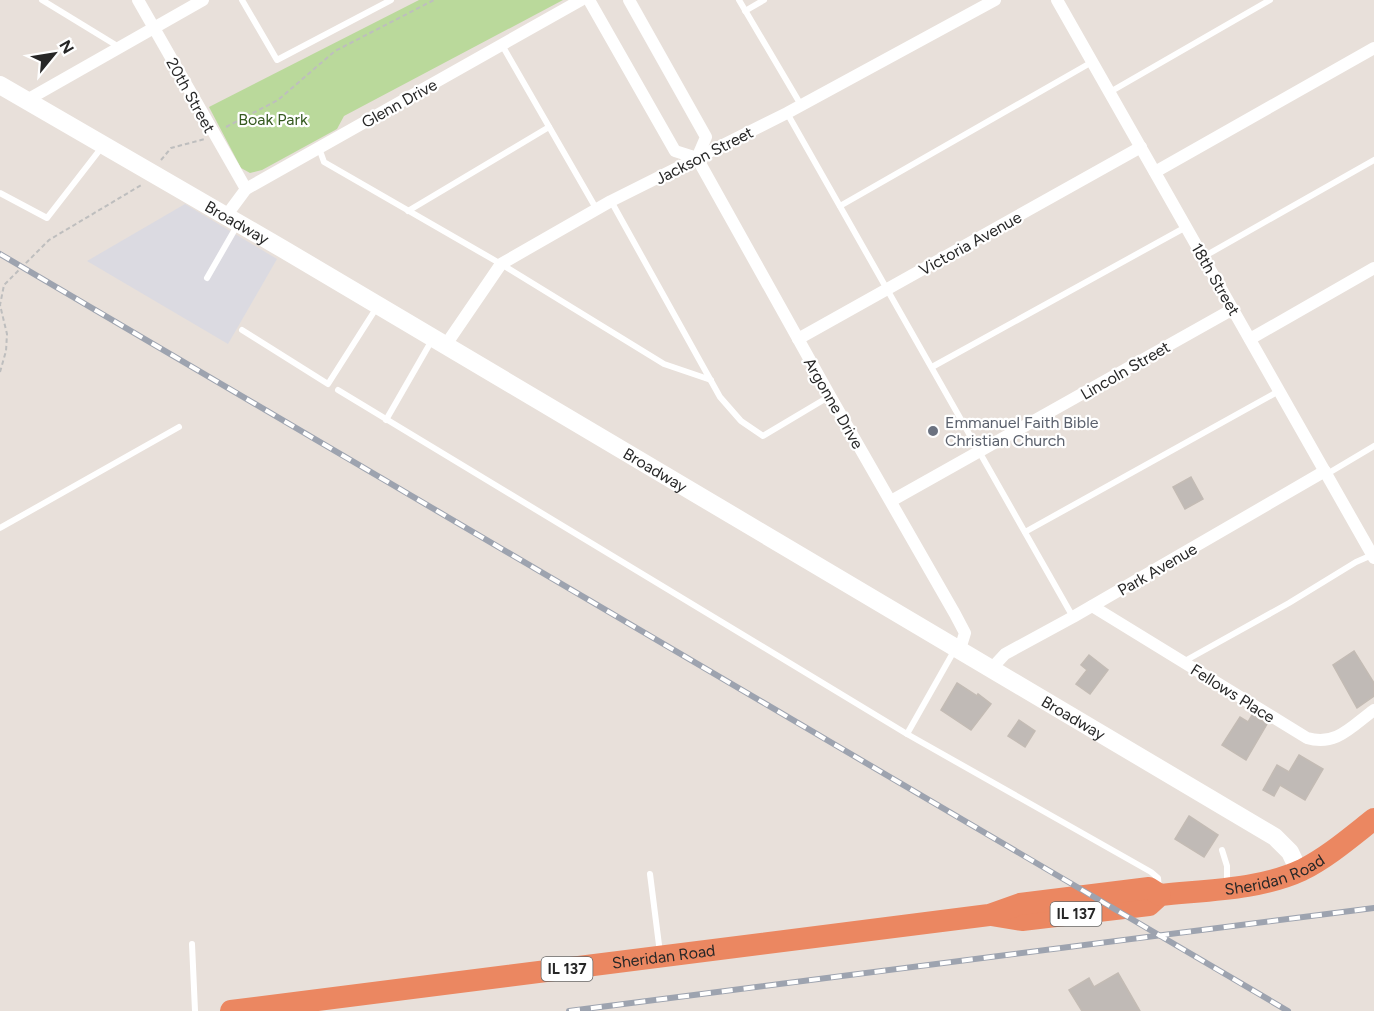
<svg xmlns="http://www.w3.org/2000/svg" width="1374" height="1011" font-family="Figtree,sans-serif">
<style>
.industrial{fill:#dbdae1}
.green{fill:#bad99b}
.building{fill:#c0bab6;stroke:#c3bbb4;stroke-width:1.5}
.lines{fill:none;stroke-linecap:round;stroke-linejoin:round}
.path{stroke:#bebebe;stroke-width:2;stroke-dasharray:4.5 3;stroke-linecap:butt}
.lane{stroke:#fff;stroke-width:6}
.street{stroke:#fff;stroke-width:12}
.secondary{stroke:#fff;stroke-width:18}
.highway{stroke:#eb8761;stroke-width:22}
.rail-casing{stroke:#9da3af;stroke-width:6}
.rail{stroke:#fff;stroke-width:4;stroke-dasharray:11;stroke-linecap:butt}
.worship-dot{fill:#6b7280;stroke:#fff;stroke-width:2}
.labels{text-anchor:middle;stroke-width:4.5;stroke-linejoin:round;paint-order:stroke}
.shield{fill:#fff;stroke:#686868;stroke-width:1.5}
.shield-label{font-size:15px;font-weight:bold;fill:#272727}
.street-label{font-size:16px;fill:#272727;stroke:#fff}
.park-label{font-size:16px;fill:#365a20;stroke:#fff}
.worship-label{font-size:16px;fill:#5b616d;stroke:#fff;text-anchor:start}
</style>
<rect width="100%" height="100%" fill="#e8e0da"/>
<path class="industrial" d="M185,204L277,259L228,344L87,261Z"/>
<path class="green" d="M419,0H563L344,116L337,129L262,170L250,173L241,168L209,107Z"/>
<g class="building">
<path d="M1191,477L1203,499L1185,509L1173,487Z"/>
<path d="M1354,651L1374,683V696L1357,708L1333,665Z"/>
<path d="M1089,655L1108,670L1090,694L1076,684L1087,670L1081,665Z"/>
<path d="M957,683L977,696L978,694L991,704L971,730L941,710Z"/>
<path d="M1252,715L1267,724L1246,760L1222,745L1240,717L1248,722Z"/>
<path d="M1019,720L1035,731L1025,747L1008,736Z"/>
<path d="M1299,755L1323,769L1305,800L1280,785L1274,796L1263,790L1277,765L1289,772Z"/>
<path d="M1189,816L1218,835L1204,857L1175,839Z"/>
<path d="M1118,973L1140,1011H1082L1069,990L1089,978L1094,987Z"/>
</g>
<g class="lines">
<g class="path">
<path d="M226,127L278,100L335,51L434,0"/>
<path d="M161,160L171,148L205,139"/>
<path d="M0,372L6,351L7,334L0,305L4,285L49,240L143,184"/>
</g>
<g class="lane">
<path d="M42,0L119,47"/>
<path d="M242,0L277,60L391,0"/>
<path d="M739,0L801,105"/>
<path d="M745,11L764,0"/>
<path d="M502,45L597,210"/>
<path d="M1110,92L1270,0"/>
<path d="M787,113L1073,617"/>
<path d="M319,148L324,162L501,264L664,364L711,380"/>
<path d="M0,193L47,218L102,147"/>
<path d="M611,201L720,397L741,421L763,436L830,396"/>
<path d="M840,206L1092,62"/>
<path d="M408,211L549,127"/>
<path d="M1203,257L1374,160"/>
<path d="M207,278L238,224"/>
<path d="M242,330L328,384L377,307"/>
<path d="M932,367L1186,227"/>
<path d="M338,390L907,734L1151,872L1158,878L1159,888"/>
<path d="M386,420L432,340"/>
<path d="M1327,474L1374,446"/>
<path d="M0,528L179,427"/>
<path d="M1025,532L1279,391"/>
<path d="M1183,662L1289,603L1356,562L1372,555"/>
<path d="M907,734L954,651"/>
<path d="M1222,850L1227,866V885"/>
<path d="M650,874L660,953"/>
<path d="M192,944L195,1011"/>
</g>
<g class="street">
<path d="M138,0L246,189"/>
<path d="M589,0L675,151L697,158L830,396L955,614L965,633L960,649"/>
<path d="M629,0L706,137L697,158"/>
<path d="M1057,0L1374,558"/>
<path d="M27,100L203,0"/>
<path d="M1155,172L1374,48"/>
<path d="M226,216L246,189L581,0"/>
<path d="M798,339L1141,147"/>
<path d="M1250,339L1374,268"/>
<path d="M445,346L501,264L611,201L787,113L995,0"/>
<path d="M891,501L1233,309"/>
<path d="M1092,606L1307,738C1336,747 1352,726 1374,710"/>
<path d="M992,668L1005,654L1073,617L1325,471"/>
</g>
<path class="secondary" id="s1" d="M0,85L283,249L1275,837L1290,852L1299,871"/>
<g class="highway">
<path id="s2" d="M991,915L1022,920L1149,905L1160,895C1206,890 1259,890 1302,870C1328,857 1351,837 1374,819"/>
<path id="s3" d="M231,1011L989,915L1020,904L1149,888L1160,895"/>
</g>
<defs>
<g id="rail">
<path d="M0,254L1288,1011"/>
<path d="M569,1011L1374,908"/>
</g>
</defs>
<use href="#rail" class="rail-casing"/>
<use href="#rail" class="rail"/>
</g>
<circle class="worship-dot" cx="933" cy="431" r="6"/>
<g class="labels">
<g class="shield">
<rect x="1050.5" y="902" width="51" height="24" rx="4.5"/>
<rect x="541.5" y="957" width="51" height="24" rx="4.5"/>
</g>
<g class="shield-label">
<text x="1076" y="919">IL 137</text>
<text x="567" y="974">IL 137</text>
</g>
<g class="street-label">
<text transform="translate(191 95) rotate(61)" y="6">20th Street</text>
<text transform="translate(399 103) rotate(-29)" y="6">Glenn Drive</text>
<text transform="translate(704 155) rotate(-27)" y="6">Jackson Street</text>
<text dy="6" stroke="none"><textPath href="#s1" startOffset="274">Broadway</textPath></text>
<text transform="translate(970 243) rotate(-29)" y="6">Victoria Avenue</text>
<text transform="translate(1216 279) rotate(60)" y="6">18th Street</text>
<text transform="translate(1125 370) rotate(-30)" y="6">Lincoln Street</text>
<text transform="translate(834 403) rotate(60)" y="6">Argonne Drive</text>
<text dy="6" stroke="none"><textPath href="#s1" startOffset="760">Broadway</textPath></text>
<text transform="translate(1157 569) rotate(-30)" y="6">Park Avenue</text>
<text transform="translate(1233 693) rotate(32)" y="6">Fellows Place</text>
<text dy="6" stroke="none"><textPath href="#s1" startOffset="1246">Broadway</textPath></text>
<text dy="6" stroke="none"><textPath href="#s2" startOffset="291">Sheridan Road</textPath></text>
<text dy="6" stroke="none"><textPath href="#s3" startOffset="436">Sheridan Road</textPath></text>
</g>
<g class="park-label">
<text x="273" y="125">Boak Park</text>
</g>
<g class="worship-label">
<text x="945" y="428">Emmanuel Faith Bible<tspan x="945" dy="18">Christian Church</tspan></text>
</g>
</g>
<g transform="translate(54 54) rotate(60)" stroke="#ffffff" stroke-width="4.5" paint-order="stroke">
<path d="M0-4.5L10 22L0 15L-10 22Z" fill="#272727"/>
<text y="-9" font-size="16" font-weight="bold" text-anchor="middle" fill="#272727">N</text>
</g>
</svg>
